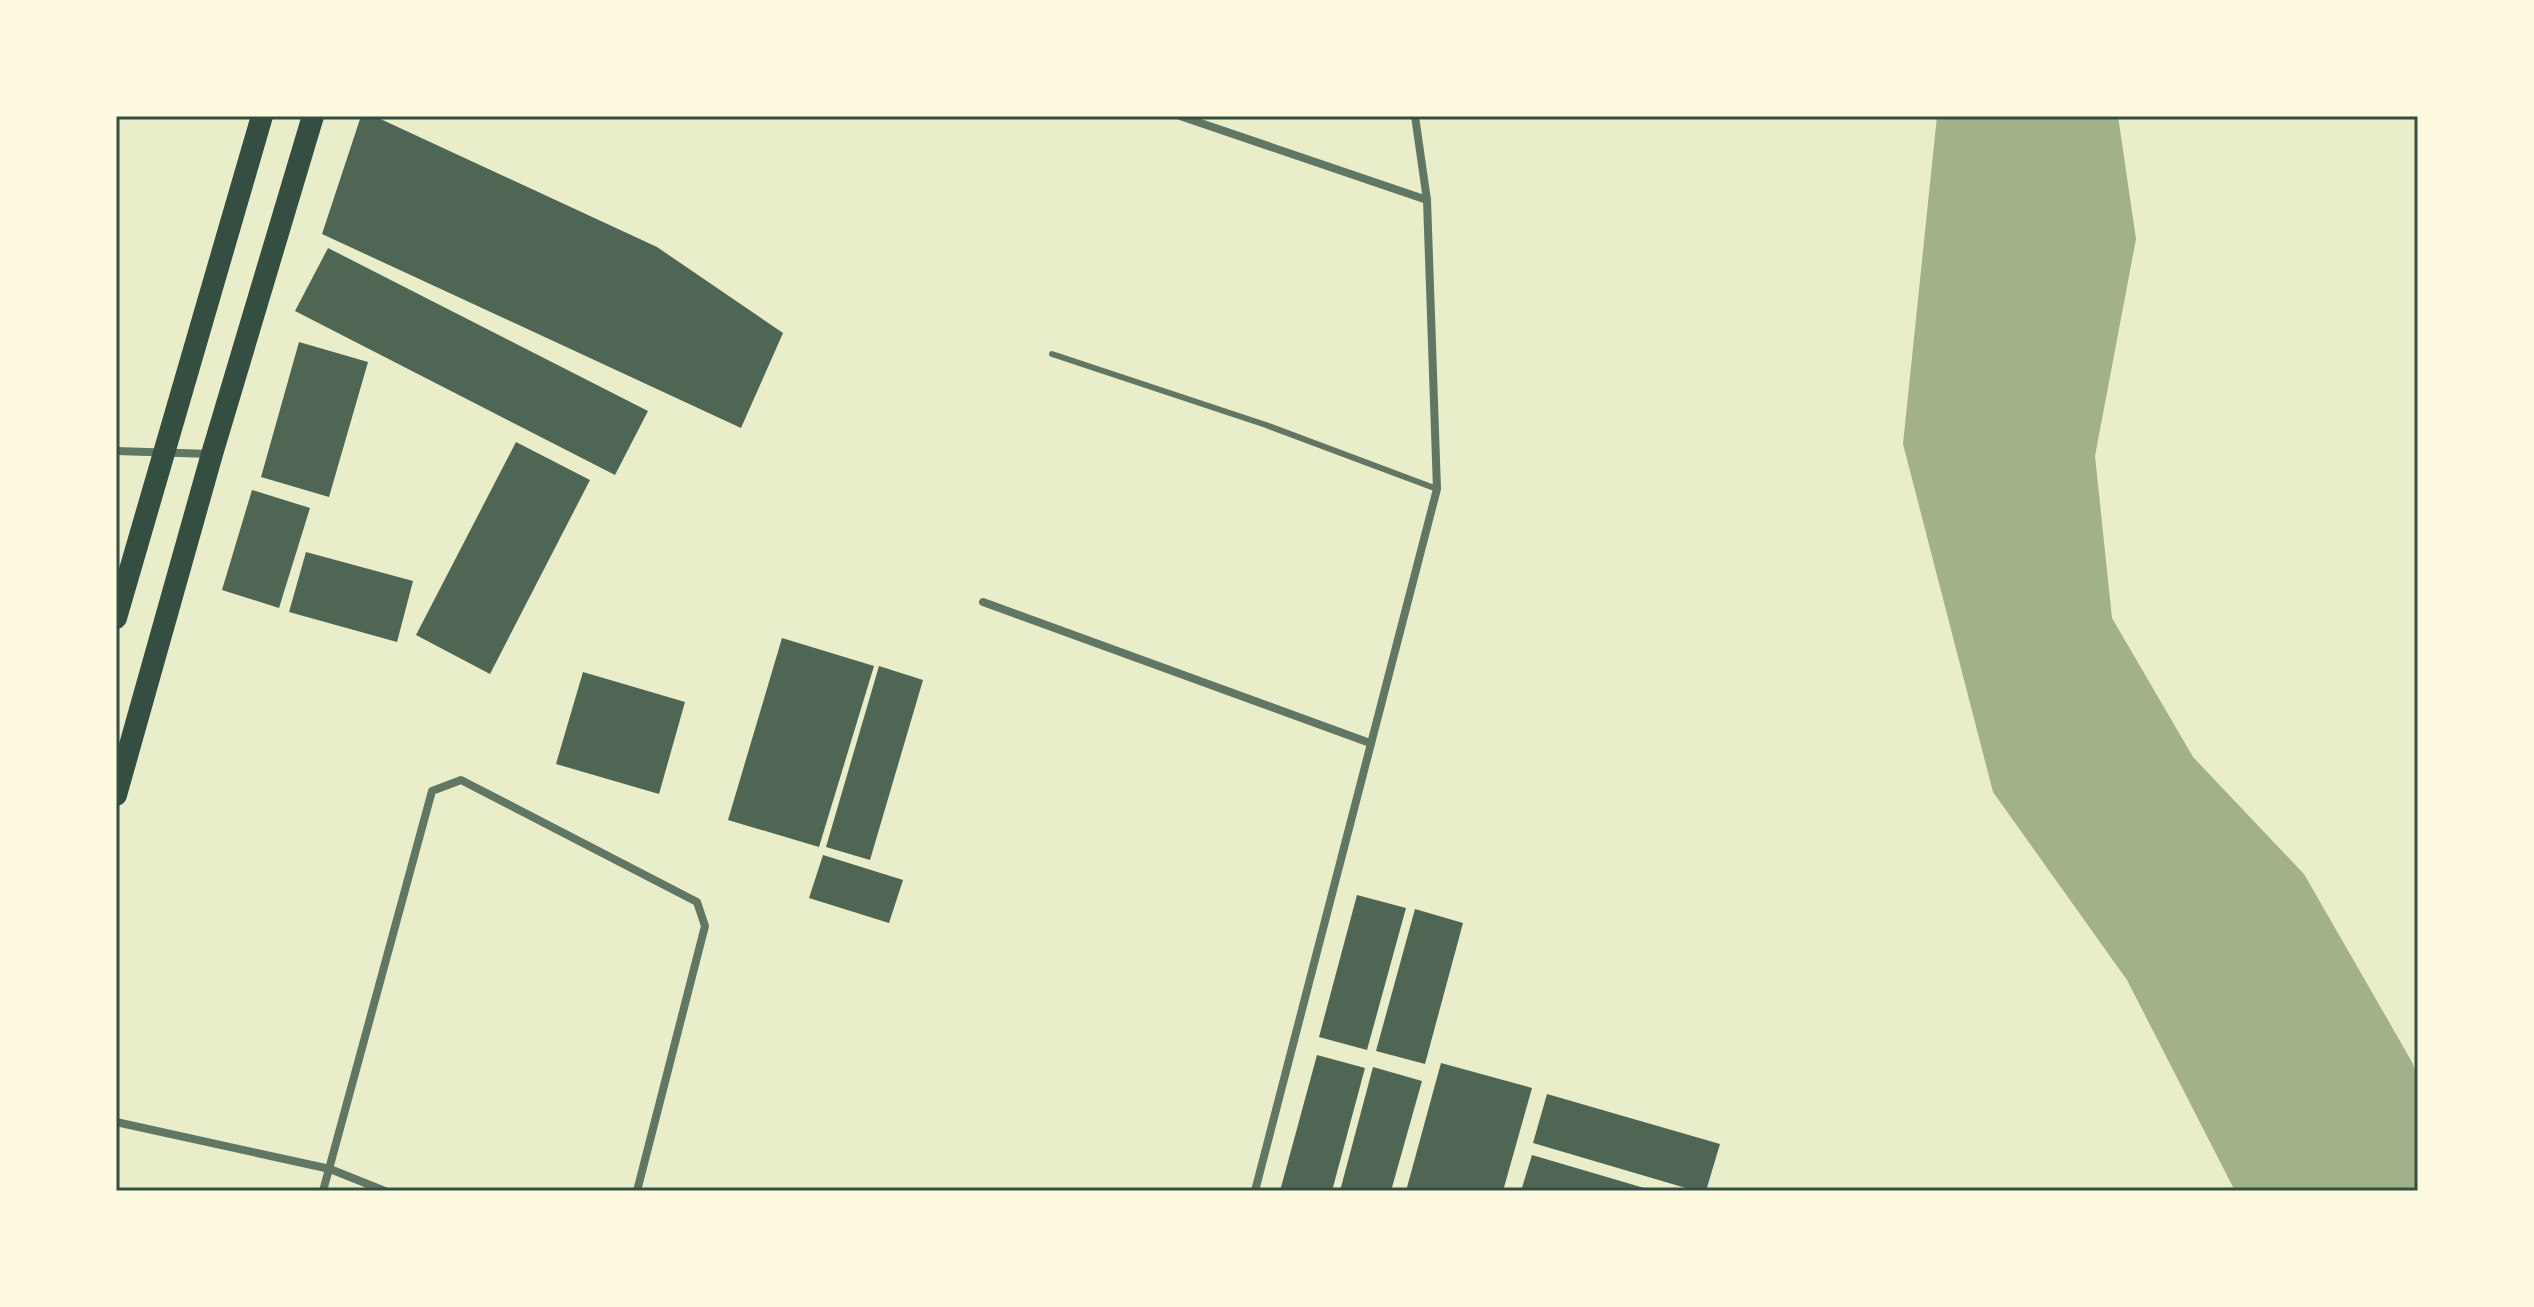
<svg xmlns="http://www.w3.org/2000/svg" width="2534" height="1307" font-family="Lato,sans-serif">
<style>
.water{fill:#a3b18a}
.building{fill:#4f6655}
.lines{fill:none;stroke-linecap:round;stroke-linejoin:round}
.service{stroke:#617663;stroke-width:6}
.minor{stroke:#617663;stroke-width:8}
.trunk{stroke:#344e41;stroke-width:22}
.neatline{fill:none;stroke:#344e41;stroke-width:3}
</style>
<rect width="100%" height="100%" fill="#e9edc9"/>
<path class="water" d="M1937,116H2118L2136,239L2095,456L2112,618L2193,757L2304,874L2412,1062L2418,1078V1191H2235L2127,980L1993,792L1903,444Z"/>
<g class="building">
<path d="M361,116H374L657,247L783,333L741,428L322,234Z"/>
<path d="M328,248L648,411L615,475L295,311Z"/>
<path d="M299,342L368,362L329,497L261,477Z"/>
<path d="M516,442L590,480L490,674L416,635Z"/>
<path d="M252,490L310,508L279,608L222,590Z"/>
<path d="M306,552L413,581L397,642L289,612Z"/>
<path d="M782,638L874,666L819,847L728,820Z"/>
<path d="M879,666L923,680L870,860L826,847Z"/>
<path d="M583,672L685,702L659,794L556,764Z"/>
<path d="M823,855L903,880L889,923L809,898Z"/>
<path d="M1357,895L1406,908L1367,1050L1319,1037Z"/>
<path d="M1415,909L1463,923L1425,1064L1376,1051Z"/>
<path d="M1317,1055L1365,1068L1332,1191H1280Z"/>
<path d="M1441,1063L1532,1088L1503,1191H1406Z"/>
<path d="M1373,1067L1422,1081L1391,1191H1340Z"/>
<path d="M1547,1094L1720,1144L1706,1191H1696L1533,1143Z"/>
<path d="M1532,1155L1651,1190V1191H1521Z"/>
</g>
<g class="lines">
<path class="service" d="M1052,354L1266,425L1437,489"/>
<g class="minor">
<path d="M1180,116L1427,200"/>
<path d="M116,451L211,454"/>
<path d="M983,602L1370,743"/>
<path d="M116,1122L330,1169L385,1191"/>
<path d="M323,1191L432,791L461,780L697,902L705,926L637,1191"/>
<path d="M1255,1191L1437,489L1427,200L1415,116"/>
</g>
<g class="trunk">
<path d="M116,618L262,116"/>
<path d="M116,795L212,454L313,116"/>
</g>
</g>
<rect width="2534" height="1307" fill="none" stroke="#fefae0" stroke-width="236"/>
<rect x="118" y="118" width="2298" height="1071" class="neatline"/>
</svg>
